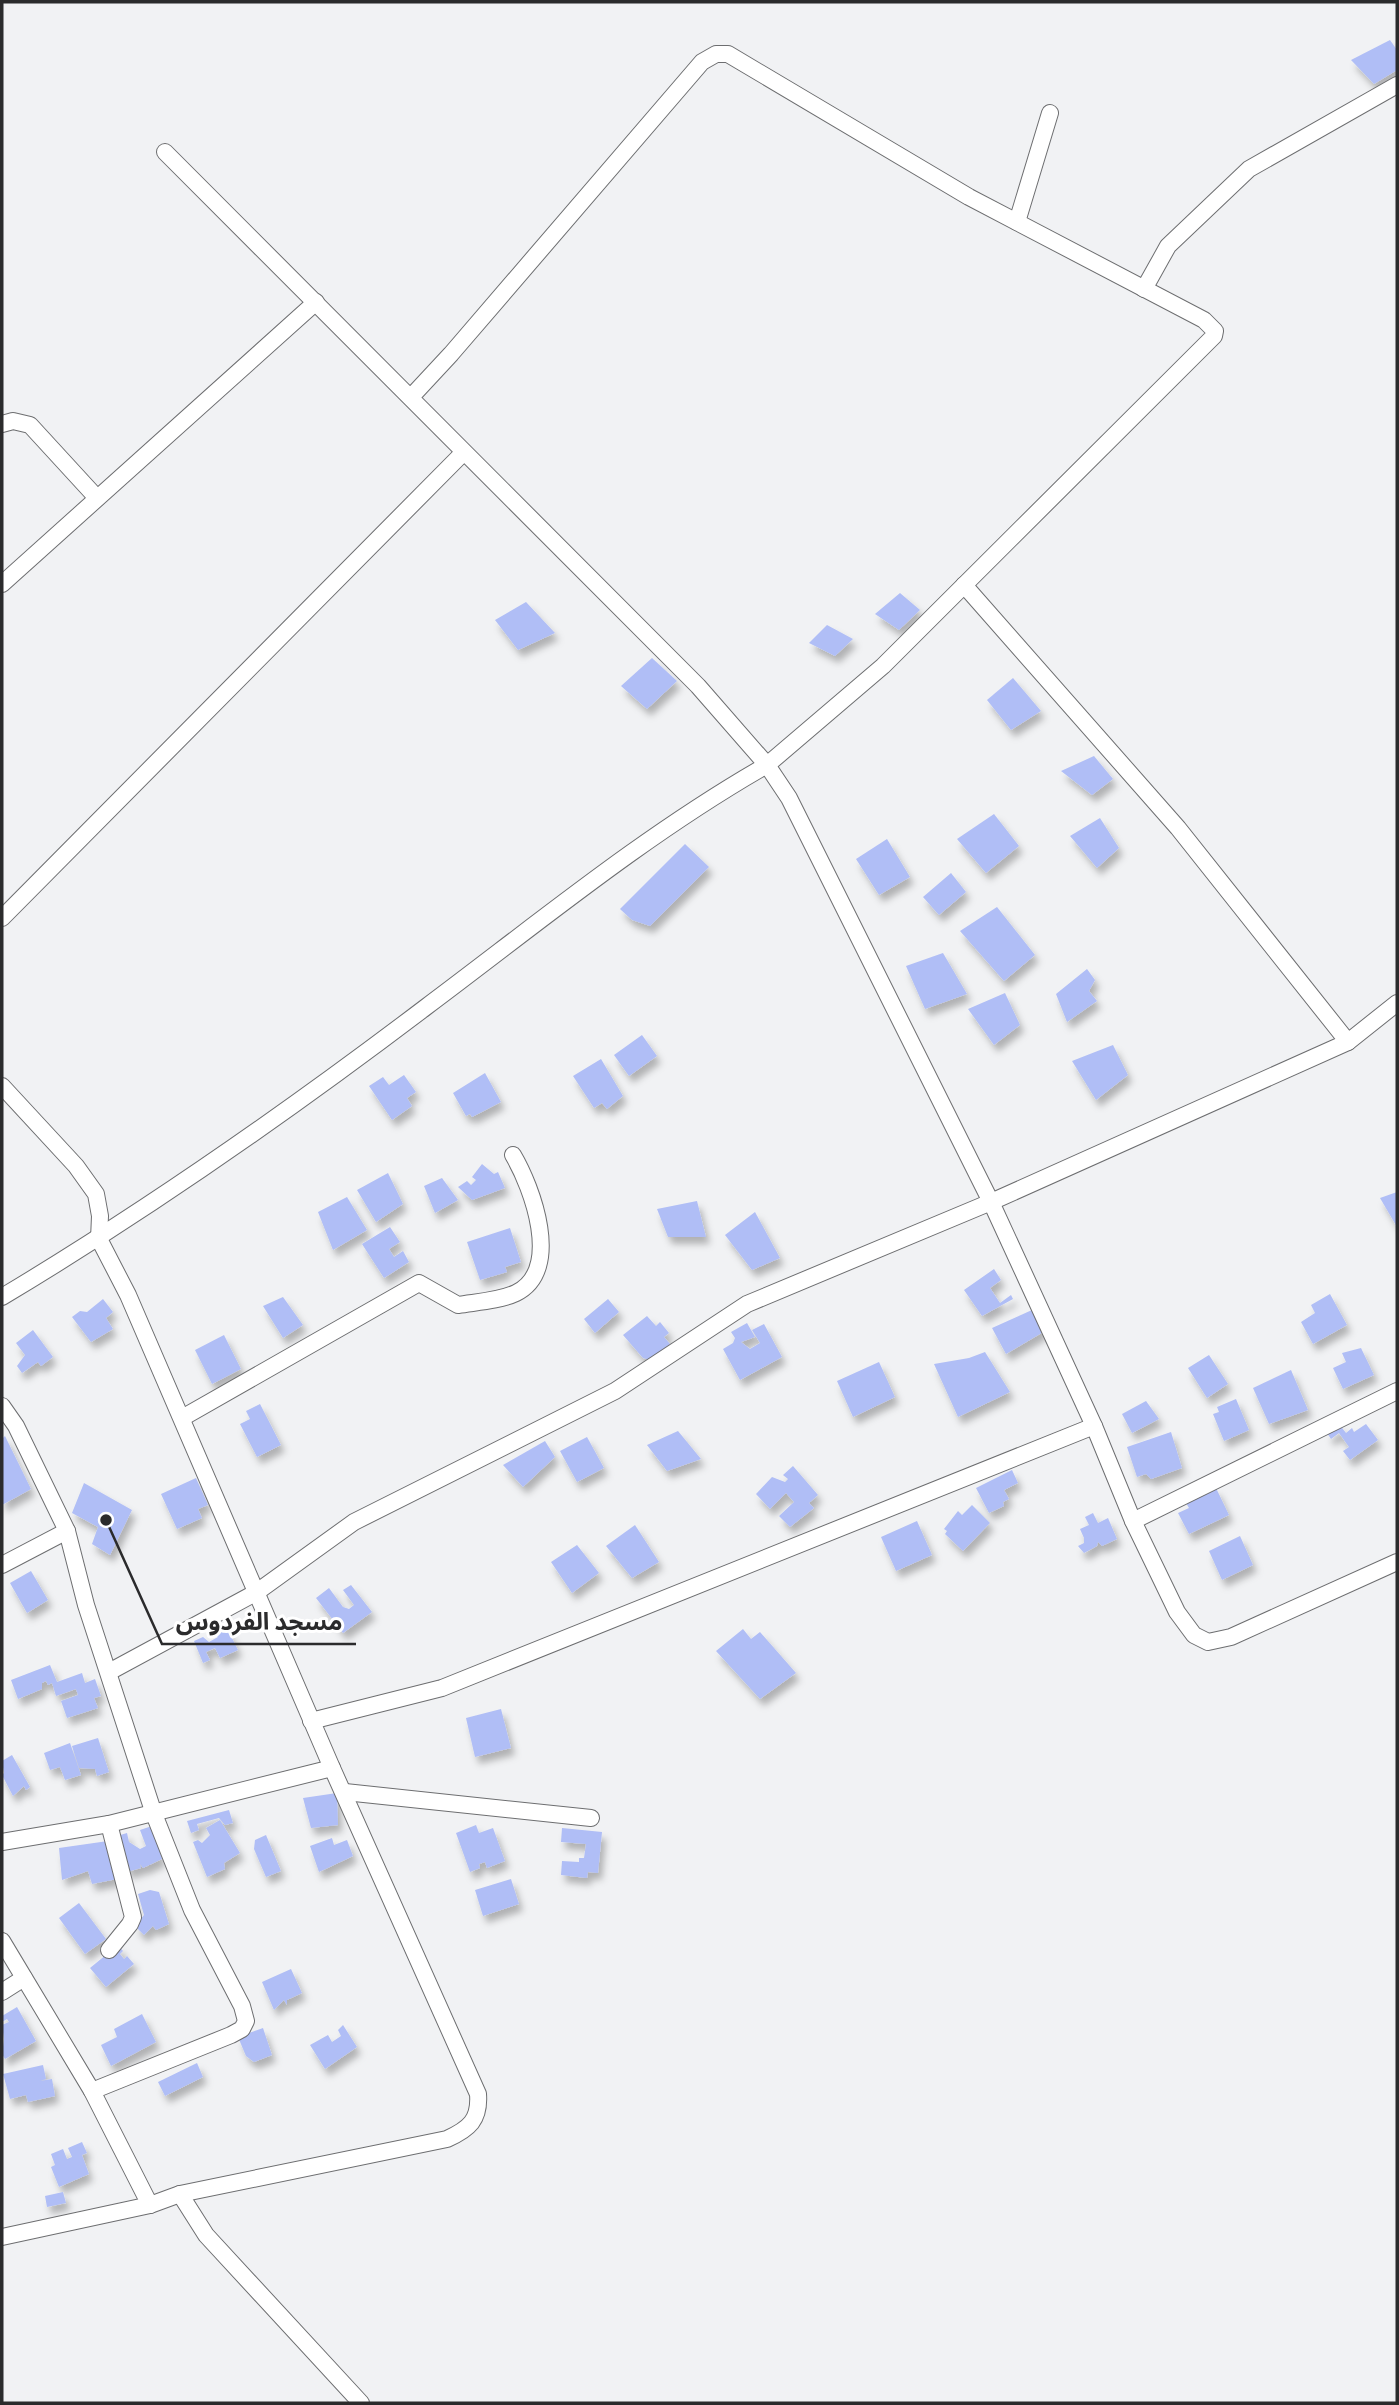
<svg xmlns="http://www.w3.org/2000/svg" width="1399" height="2405" font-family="'Exo 2','Noto Sans Arabic',sans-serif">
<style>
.building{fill:#b0bef6;filter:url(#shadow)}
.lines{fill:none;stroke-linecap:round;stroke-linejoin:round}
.street-casing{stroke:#6d6e70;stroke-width:18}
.street{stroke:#fff;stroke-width:16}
.leader{fill:none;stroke:#2b2b2c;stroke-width:2.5}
.callout-dot{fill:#2b2b2c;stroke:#fff;stroke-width:2.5}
.callout-label{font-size:24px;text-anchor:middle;font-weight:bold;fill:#2b2b2c;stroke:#fff;stroke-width:6;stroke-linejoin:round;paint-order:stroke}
</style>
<defs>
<filter id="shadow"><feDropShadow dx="4" dy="7" stdDeviation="3.5" flood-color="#0004"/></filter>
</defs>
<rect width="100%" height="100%" fill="#f1f2f4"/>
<g class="building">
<path d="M1390,40L1397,50V70L1374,84L1351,60Z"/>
<path d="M900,593L920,610L899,630L875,614Z"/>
<path d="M526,602L555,633L518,650L495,620Z"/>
<path d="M827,625L853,639L835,656L809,643Z"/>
<path d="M652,658L677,681L647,709L621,686Z"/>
<path d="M1013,678L1041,711L1011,730L987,700Z"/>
<path d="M1094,756L1113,779L1092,795L1061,771Z"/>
<path d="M994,814L1019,846L986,873L957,839Z"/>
<path d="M1100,818L1119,848L1097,868L1070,836Z"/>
<path d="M887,839L910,877L879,895L856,859Z"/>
<path d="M685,844L709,867L650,926L632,920L620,909Z"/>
<path d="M951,873L966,892L939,915L923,897Z"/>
<path d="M997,907L1035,955L1004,981L960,931Z"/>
<path d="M943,953L967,994L925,1009L906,966Z"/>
<path d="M1087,969L1095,980L1089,991L1097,1001L1067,1022L1056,994Z"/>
<path d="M1005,993L1020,1025L994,1045L968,1009Z"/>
<path d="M642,1035L657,1056L629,1076L614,1055Z"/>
<path d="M1113,1045L1128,1075L1096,1100L1072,1061Z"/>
<path d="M601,1059L623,1096L607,1109L602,1103L594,1108L573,1076Z"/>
<path d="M485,1073L501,1102L472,1117L470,1114L466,1116L453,1093Z"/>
<path d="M404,1075L416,1092L407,1098L412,1106L392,1120L369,1086L383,1077L389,1085Z"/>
<path d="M482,1164L494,1174L498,1172L505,1188L472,1200L458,1187L467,1181L471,1185L476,1180L472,1177Z"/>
<path d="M388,1173L403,1204L376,1222L357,1190Z"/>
<path d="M442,1178L458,1200L435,1213L424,1186Z"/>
<path d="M1397,1192V1227L1380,1198Z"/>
<path d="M347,1197L367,1230L333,1250L318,1212Z"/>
<path d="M697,1201L706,1237H668L657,1209Z"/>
<path d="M755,1212L780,1258L752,1270L725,1235Z"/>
<path d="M390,1227L400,1242L389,1249L394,1257L403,1251L409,1262L384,1278L362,1244Z"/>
<path d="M510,1228L521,1262L505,1267L507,1272L480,1280L467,1242Z"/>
<path d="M994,1269L1001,1280L990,1288L1000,1303L1011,1295L1013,1299L982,1316L964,1290Z"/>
<path d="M1330,1294L1347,1325L1313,1344L1301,1322L1315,1313L1311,1305Z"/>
<path d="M283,1297L303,1325L283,1338L263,1306Z"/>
<path d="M103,1299L113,1312L106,1318L113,1329L91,1342L72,1317L80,1311L87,1312Z"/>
<path d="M608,1299L619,1312L595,1333L584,1319Z"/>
<path d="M1032,1310L1045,1331L1006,1354L992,1328Z"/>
<path d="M647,1316L656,1326L660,1322L669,1333L664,1337L670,1344L650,1360L643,1358L623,1335Z"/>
<path d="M747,1323L755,1337L741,1342L750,1349L760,1343L752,1330L764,1324L782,1357L740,1380L723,1349L733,1343L735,1338L731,1332Z"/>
<path d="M33,1330L53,1357L41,1366L38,1362L22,1373L17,1366L25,1355L16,1343Z"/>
<path d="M224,1335L241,1369L212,1384L195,1350Z"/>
<path d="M1361,1348L1374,1375L1343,1389L1333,1368L1346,1362L1342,1353Z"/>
<path d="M985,1352L1010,1392L958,1417L934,1364L969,1358Z"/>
<path d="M1209,1355L1228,1384L1207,1398L1188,1368Z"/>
<path d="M879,1362L895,1397L853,1417L837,1381Z"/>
<path d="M1291,1370L1308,1410L1269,1424L1253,1388Z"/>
<path d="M1236,1399L1249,1430L1224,1441L1213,1414L1219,1412L1217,1407Z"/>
<path d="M1146,1401L1159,1419L1132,1433L1122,1414Z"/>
<path d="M260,1404L281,1445L257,1457L240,1424L250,1419L246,1411Z"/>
<path d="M1339,1424L1346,1433L1352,1428L1354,1432L1366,1424L1378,1440L1350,1460L1343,1451L1349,1447L1339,1433L1331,1439L1327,1433Z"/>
<path d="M678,1431L701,1459L667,1471L647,1445Z"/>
<path d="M1171,1432L1182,1468L1151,1479L1146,1474L1137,1477L1127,1447Z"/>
<path d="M5,1436L31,1489L2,1505V1439Z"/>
<path d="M587,1437L604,1468L577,1482L560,1451Z"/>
<path d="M545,1441L555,1457L523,1487L503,1465Z"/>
<path d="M793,1466L818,1495L809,1503L814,1508L790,1527L779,1516L794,1502L786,1493L770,1509L756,1494L772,1477L785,1482L788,1479L783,1475Z"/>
<path d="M1012,1470L1018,1483L1004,1490L1009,1499L1003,1502L1004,1506L989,1513L976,1488Z"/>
<path d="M196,1478L208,1505L198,1509L202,1518L177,1529L161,1494Z"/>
<path d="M84,1483L132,1510L110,1555L92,1544L98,1527L72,1513Z"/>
<path d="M1216,1488L1229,1515L1189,1534L1178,1513L1189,1508L1186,1503Z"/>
<path d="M972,1505L990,1523L963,1551L945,1534L947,1531L944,1529L958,1511L962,1515Z"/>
<path d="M1093,1513L1098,1523L1108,1518L1117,1539L1102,1546L1098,1542L1097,1546L1084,1553L1078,1546L1084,1543V1538L1080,1529L1089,1525L1085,1517Z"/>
<path d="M917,1521L932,1555L896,1571L881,1537Z"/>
<path d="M635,1525L659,1562L632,1578L606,1546Z"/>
<path d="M1240,1536L1253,1565L1222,1580L1209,1551Z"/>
<path d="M577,1545L599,1573L572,1593L551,1562Z"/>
<path d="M31,1571L48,1600L27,1613L10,1583Z"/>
<path d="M351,1585L372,1612L343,1633L316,1598L329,1588L343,1607L349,1609L354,1605L343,1590Z"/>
<path d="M227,1628L238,1650L220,1658L215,1648L206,1652L210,1660L203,1663L194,1641L203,1637L209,1642L218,1637L214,1633Z"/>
<path d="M743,1629L751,1639L760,1632L796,1673L760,1699L716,1651Z"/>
<path d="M50,1665L57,1682L82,1673L85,1683L95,1679L101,1696L94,1698L98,1708L67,1718L61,1701L78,1695L76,1689L56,1696L52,1683L48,1685L46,1681L42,1683V1689L18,1699L11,1680Z"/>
<path d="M501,1709L511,1748L475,1757L466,1718Z"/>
<path d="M98,1738L109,1772L97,1776L95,1769L79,1768L72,1746Z"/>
<path d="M70,1743L81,1775L65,1780L60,1767L50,1770L44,1753Z"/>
<path d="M12,1755L30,1787L26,1790L24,1786L13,1796L2,1775L4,1773L2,1761Z"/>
<path d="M337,1793L338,1825L311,1828L303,1798Z"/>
<path d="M229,1810L233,1823L225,1825L219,1818L197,1824L199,1830L191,1833L187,1821Z"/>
<path d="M220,1820L240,1853L224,1863L225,1869L207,1877L193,1842L198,1840L202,1843L210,1835L206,1828Z"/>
<path d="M476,1825L479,1833L493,1828L505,1861L487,1868L485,1862L479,1864L480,1868L470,1872L456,1833Z"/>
<path d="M152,1826L162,1859L143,1868L140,1864L141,1868L127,1872L117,1836L127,1833L129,1842L140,1849L146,1846L140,1830Z"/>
<path d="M562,1828L602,1832L598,1873L588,1872L587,1878L561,1875L562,1861L579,1862V1858H584L586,1844L561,1842Z"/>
<path d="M266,1835L281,1871L266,1877L254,1849L255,1840Z"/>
<path d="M332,1838L334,1845L347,1840L353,1856L319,1872L310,1846Z"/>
<path d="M108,1841L117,1879L92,1884L88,1871L62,1880L59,1848Z"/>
<path d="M511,1879L519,1904L483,1916L475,1890Z"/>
<path d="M150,1890L159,1892L169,1924L156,1930L153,1926L144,1935L135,1926L144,1915L138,1894Z"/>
<path d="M79,1903L106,1939L85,1954L59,1918Z"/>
<path d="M118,1945L123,1951L120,1954L124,1959L127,1956L134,1964L106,1987L90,1968Z"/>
<path d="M291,1969L302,1993L287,2000V2005L284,2000L274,2010L262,1982Z"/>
<path d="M17,2007L36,2041L5,2059L2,2054L4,2039L2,2025L9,2022L7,2019L2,2022V2016Z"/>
<path d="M142,2014L156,2042L111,2066L101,2045L117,2037L114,2029Z"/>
<path d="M343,2025L357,2047L325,2069L310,2045L328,2035L332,2042L341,2036L338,2030Z"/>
<path d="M263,2028L272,2055L254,2062L246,2056L238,2037Z"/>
<path d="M197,2063L203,2077L165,2096L158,2082Z"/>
<path d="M43,2065L46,2079L40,2081L52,2079L55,2096L28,2102L26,2095L10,2099L3,2074Z"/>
<path d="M82,2142L87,2153L82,2155L89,2174L59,2187L51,2167L55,2165L51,2154L63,2149L67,2159L72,2157L68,2148Z"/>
<path d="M63,2192L66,2203L47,2207L45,2196Z"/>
</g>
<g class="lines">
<defs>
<g id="street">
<path d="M165,152L698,686L767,765L883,666L1214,336L1215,331L1204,320L969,197L728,54H716L702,62L451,354L411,397"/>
<path d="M1017,222L1050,113"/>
<path d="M1144,289L1168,246L1249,169L1397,85"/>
<path d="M2,424L13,421L30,425L97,498"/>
<path d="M2,584L316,302"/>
<path d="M964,585L1178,828L1348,1042"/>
<path d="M2,918L463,453"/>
<path d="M2,1086L76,1166L96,1194L100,1216L99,1239L128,1295L332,1768L478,2094C480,2120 469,2129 447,2139L180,2194L150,2205L2,2237"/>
<path d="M2,1297C149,1209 289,1111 426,1007C537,924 646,834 767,765L789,798L991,1202L1094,1426L1133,1521L1177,1612L1194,1635L1208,1642L1231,1637L1397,1562"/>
<path d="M2,1406L16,1426L67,1531L86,1605L154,1814L192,1910L242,2006L246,2021L242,2029L231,2035L92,2091"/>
<path d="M182,1418L419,1283L458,1305C476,1302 499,1301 516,1293C563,1270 532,1187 513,1155"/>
<path d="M1133,1521L1397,1391"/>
<path d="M2,1565L67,1531"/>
<path d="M109,1672L257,1592L354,1522L615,1391L747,1304L991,1202L1348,1042L1397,1003"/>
<path d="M311,1721L442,1688L1094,1426"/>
<path d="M345,1792L591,1818"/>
<path d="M2,1842L109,1824L332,1768"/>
<path d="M2,1941L92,2091L150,2205"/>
<path d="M109,1950L130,1924L133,1917L109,1824"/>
<path d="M2,1992L24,1978"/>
<path d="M180,2194L206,2235L361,2403"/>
</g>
</defs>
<use href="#street" class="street-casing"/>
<use href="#street" class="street"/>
</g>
<path class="leader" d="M106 1520L162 1644H356"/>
<circle class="callout-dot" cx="106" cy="1520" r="7"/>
<g class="callout-label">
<text x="259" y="1630">مسجد الفردوس</text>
</g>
<rect width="1399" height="2405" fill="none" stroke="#2b2b2c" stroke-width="7"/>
</svg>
